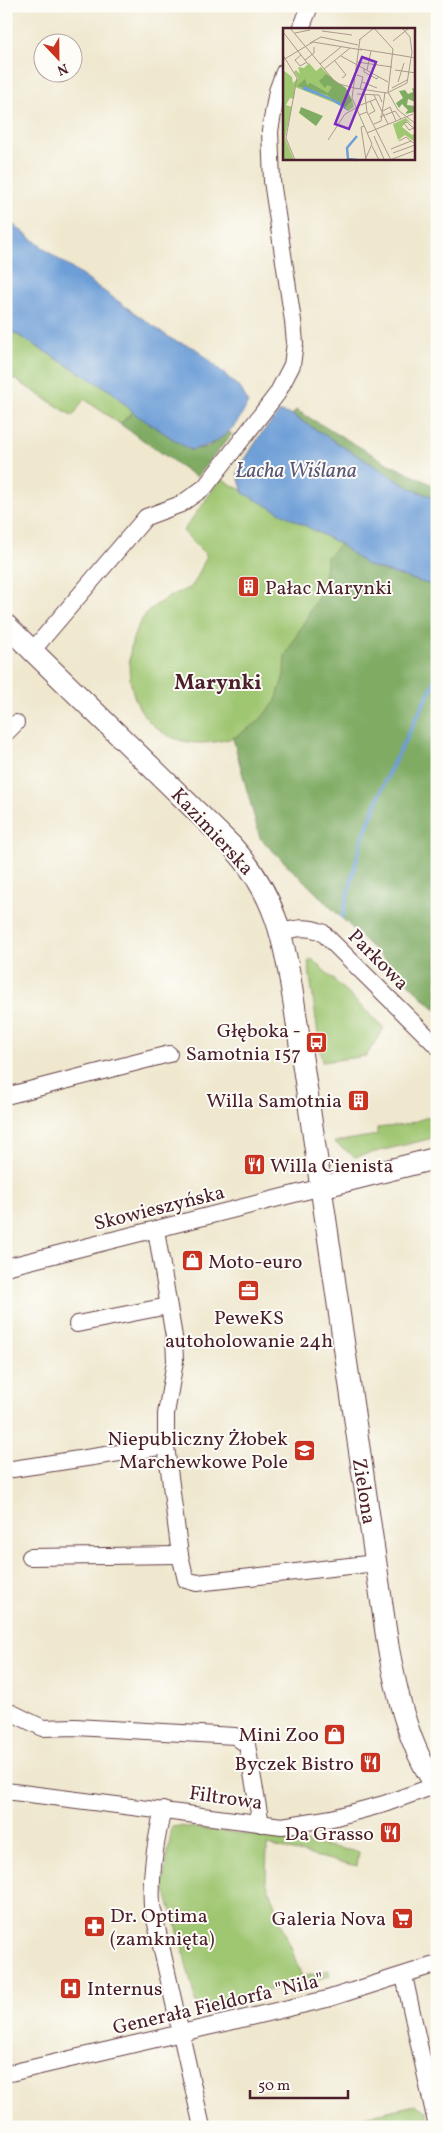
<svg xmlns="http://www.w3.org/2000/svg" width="443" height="2133" font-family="Vollkorn,serif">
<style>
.green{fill:#9fc671;stroke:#74724e}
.forest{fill:#7fab63;stroke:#646547}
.water{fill:#6d9ed7;stroke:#5c5e81}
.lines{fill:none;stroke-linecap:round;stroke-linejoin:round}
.stream{stroke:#6d9ed7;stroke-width:4}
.minor-casing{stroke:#633d44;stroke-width:18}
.major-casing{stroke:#633d44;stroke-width:23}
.minor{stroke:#fff;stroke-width:16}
.major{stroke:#fff;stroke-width:21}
.labels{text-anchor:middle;stroke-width:4;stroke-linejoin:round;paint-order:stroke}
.poi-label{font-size:20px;fill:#4a1f2b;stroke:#fdfcf7;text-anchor:end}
.street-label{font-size:20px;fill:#4a1f2b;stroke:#fdfcf7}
.water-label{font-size:21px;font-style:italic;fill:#5a5878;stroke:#fdfcf7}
.neighbourhood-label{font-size:21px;font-weight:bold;fill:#4a1f2b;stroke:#fdfcf7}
.inset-river{fill:none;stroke:#6d9ed7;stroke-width:2.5}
.inset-road{fill:none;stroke:#ad988d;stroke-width:1}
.view{fill:#7b2cbf;fill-opacity:0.15;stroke:#7b2cbf;stroke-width:2.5}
.inset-edge{fill:none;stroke:#4a1f2b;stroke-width:2.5}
</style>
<rect width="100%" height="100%" fill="#fdfcf7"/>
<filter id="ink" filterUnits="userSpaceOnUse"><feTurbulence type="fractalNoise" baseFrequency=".02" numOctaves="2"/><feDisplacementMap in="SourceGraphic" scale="10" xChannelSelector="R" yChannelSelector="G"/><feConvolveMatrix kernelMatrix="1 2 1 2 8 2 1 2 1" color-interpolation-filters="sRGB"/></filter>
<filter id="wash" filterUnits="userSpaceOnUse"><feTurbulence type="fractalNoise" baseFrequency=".0096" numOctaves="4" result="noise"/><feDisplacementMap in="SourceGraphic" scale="20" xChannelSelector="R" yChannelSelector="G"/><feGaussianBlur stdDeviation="1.12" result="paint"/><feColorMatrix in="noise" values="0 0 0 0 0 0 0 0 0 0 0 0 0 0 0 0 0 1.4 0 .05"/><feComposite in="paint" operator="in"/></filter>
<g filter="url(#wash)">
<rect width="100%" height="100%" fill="#efe8cf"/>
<g class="green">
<path d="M6,328L112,392L133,412L120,424L84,399L73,416L8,375L6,373Z"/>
<path d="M221,479L340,544L431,585L437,579V1011L260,838L233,738C204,746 178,746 154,726C124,701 121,644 146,614C154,605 166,598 177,593C181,591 188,590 191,587C198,579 202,565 207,556L183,531Z"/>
<path d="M312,959L384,1028L366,1056L322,1062L308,962Z"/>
<path d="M437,1114V1137L355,1157L334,1142L377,1135V1128L404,1125Z"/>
<path d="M179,1826L293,1840L359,1852L357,1866L267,1845L266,1882L302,1977L329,1970L330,1976L202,2006L196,2003L175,1920L163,1885L172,1827Z"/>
<path d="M416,2105L427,2111L431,2127H332L331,2123Z"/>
</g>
<g class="forest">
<path d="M296,410L389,464L437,487V499L410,488L292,415Z"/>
<path d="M133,412L190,450L208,447L229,432L232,434L196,477L120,424Z"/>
<path d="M340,544L366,565L431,585L437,579V1011L260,838L233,738L257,723L276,701L284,675L285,656L322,590L327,557Z"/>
</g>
<g class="water">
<path d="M6,219L54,256L173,340L195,348L241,389L248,402C237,429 219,445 190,450L135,414L112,392L6,328Z"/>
<path d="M280,412L292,415L410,488L437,499V579L431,585L366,565L340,544L243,493L237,472L261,434Z"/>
</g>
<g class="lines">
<path class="stream" d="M342,917L362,839L388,774L435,681L437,639"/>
</g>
</g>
<g filter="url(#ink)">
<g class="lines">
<defs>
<g id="minor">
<path d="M301,29L310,6"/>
<path d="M32,651L146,517L181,504L205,487L277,394L292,365L295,343L293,321L272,181L270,131L277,91L284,72"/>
<path d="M6,733L16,723"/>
<path d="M281,932C296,928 307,926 322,932L437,1046"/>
<path d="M6,1096L169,1054"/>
<path d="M156,1230L174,1337L175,1361L166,1414V1446L180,1555L186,1580L197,1583L376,1563"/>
<path d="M6,1267L322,1187"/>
<path d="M77,1324L168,1306"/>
<path d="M6,1470L166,1446"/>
<path d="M30,1557L180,1555"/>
<path d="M6,1710L43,1728L75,1727L235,1736L247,1745L261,1824"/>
<path d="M6,1791L282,1826L332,1818L384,1804L437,1785"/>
<path d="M163,1810C155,1843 150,1873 152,1906L202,2127"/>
<path d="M404,1976L437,2127"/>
<path d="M6,2074L327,1999L437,1964"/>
</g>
<g id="major">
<path d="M6,625L232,846C276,894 284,940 294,1003L388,1646C397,1694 408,1746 437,1787"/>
<path d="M322,1187L437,1158"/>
</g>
</defs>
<use href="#minor" class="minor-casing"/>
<use href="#major" class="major-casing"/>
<use href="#minor" class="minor"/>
<use href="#major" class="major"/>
</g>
</g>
<defs>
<symbol id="building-square" viewBox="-11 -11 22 22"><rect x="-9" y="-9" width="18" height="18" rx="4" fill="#c8321e" stroke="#fdfcf7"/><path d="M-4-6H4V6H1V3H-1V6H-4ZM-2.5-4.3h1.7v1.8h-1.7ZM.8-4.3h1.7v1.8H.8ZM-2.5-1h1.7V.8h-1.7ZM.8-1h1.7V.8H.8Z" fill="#fff"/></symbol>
<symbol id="bus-square" viewBox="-11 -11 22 22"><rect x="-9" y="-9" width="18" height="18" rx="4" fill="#c8321e" stroke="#fdfcf7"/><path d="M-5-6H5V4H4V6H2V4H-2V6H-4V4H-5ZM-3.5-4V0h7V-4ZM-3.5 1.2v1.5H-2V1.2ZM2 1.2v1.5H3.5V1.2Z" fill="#fff"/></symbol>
<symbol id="restaurant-square" viewBox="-11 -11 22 22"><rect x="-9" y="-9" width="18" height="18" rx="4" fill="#c8321e" stroke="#fdfcf7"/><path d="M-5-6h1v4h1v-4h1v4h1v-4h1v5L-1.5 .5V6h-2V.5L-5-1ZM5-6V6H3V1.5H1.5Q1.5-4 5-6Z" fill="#fff"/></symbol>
<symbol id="shop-square" viewBox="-11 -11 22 22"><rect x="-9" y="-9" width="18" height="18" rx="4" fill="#c8321e" stroke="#fdfcf7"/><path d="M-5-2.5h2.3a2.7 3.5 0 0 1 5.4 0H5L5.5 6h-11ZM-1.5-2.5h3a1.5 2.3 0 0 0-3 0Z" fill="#fff"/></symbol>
<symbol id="office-square" viewBox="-11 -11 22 22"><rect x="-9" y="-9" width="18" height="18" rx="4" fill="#c8321e" stroke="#fdfcf7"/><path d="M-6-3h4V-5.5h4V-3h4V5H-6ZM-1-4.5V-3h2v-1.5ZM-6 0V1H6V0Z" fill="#fff"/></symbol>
<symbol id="school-square" viewBox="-11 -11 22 22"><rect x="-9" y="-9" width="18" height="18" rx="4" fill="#c8321e" stroke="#fdfcf7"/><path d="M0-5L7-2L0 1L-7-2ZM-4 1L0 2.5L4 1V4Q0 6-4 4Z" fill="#fff"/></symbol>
<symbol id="supermarket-square" viewBox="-11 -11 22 22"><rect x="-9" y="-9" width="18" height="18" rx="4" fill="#c8321e" stroke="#fdfcf7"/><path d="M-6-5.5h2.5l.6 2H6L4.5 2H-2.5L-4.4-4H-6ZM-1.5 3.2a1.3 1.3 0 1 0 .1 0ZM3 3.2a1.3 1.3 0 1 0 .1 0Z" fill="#fff"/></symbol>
<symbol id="pharmacy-square" viewBox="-11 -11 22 22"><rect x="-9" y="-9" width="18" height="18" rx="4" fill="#c8321e" stroke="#fdfcf7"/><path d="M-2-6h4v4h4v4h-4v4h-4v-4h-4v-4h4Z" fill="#fff"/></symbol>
<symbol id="hospital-square" viewBox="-11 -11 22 22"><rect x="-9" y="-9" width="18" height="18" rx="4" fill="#c8321e" stroke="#fdfcf7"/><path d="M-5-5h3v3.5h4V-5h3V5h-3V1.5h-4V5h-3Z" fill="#fff"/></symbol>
</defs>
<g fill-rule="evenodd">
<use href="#building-square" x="236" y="574" width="25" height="25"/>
<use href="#bus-square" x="304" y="1030" width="25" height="25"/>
<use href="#building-square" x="346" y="1088" width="25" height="25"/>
<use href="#restaurant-square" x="242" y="1152" width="25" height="25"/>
<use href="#shop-square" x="180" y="1248" width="25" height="25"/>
<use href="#office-square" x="236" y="1278" width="25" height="25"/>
<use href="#school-square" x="292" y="1438" width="25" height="25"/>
<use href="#shop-square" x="322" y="1722" width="25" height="25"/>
<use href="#restaurant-square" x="358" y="1750" width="25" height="25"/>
<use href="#restaurant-square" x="378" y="1820" width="25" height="25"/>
<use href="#supermarket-square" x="390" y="1906" width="25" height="25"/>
<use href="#pharmacy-square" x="82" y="1914" width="25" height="25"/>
<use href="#hospital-square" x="58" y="1976" width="25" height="25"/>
</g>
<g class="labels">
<g class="poi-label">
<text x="265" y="594" text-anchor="start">Pałac Marynki</text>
<text x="301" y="1037">Głęboka -<tspan x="301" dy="23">Samotnia 157</tspan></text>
<text x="342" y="1107">Willa Samotnia</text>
<text x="270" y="1172" text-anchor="start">Willa Cienista</text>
<text x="208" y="1268" text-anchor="start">Moto-euro</text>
<text x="249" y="1324" text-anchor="middle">PeweKS<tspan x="249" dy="23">autoholowanie 24h</tspan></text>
<text x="288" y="1445">Niepubliczny Żłobek<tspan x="288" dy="23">Marchewkowe Pole</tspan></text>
<text x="319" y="1741">Mini Zoo</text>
<text x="354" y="1770">Byczek Bistro</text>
<text x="374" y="1840">Da Grasso</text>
<text x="110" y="1922" text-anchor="start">Dr. Optima<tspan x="110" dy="23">(zamknięta)</tspan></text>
<text x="386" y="1925">Galeria Nova</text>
<text x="87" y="1995" text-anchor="start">Internus</text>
</g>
<g class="street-label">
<text transform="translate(213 831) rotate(47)" y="7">Kazimierska</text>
<text transform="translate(379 959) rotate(45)" y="7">Parkowa</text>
<text transform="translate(159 1207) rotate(-14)" y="7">Skowieszyńska</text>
<text transform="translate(365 1491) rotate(81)" y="7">Zielona</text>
<text transform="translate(226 1797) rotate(8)" y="7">Filtrowa</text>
<text transform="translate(218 2003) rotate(-13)" y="7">Generała Fieldorfa "Nila"</text>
</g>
<g class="water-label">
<text x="296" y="477">Łacha Wiślana</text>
</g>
<g class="neighbourhood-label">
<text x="218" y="689">Marynki</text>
</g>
</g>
<g transform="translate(283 28)">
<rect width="132" height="132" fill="#efe8cf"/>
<path d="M26,35L33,43L38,39L69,72L71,79L65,83L59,78L12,59L11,71L7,70L3,77L9,79L2,110L11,132H0V42L9,49L10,55L15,50L11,44L13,42L17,46L15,39L21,40ZM123,90L130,97L124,93L119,99L129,107L132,105V114L122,107L115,112L110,96Z" fill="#9fc671"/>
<path d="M43,46L63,60L69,72L62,80L44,67L14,58L22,51L24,57L27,55L45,65L49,59L44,57L42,60L36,53ZM129,60L132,61V74L125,71L124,77L132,78V84L122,86L125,82L119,76L116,80L113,75L120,70L116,63L122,62L125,66L130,64ZM18,79L40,88L33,98L16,85Z" fill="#7fab63"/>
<path d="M21,58L57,74L65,83L48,72L19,61Z" fill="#6d9ed7"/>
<path class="inset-river" d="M74,108L64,120L65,131L75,132"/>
<path class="inset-road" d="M7,0L53,55L71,60M91,0L110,21L105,64L115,82L133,96M119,0L127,9L129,24L124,55M39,3L69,7M0,4L25,36M12,5L27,2M77,11L69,70L89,116L82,132M76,12L91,0M110,13L126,0M27,15L38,9L75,17M77,21L115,27M0,27L14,50L3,110L12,132M18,27L12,32L17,38L24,34M115,27L133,30M58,28L105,54M0,32L30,14L79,22M22,32L31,25V19M52,33L63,47L59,50M74,34L109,39M37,36L58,19M41,41L67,20M81,41V44L94,51L95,49M84,42L88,23M112,42L133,45M74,47L80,49L77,61M79,54L94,60M115,54L121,35M71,60L104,65L124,55M109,60L124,52M74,66L96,67L99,74M82,67L84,84M91,67L105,96M75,78L93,71M100,83L107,79L113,93M86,86L92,83L87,73M76,87L84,84L108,132M97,89L112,83L118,91M91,96L98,93L102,64M81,98L78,99L83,132M131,100L126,102L121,95L124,94L128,98L131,100L133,101M84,105L130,86M91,108L101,131M45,112L62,86L73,80M116,113L123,109L132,116V122M89,118L96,132M108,121L128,113M110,125L132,117M107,132L133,122"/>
<path class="view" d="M79,29L93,34L66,101L52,96Z"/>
<rect width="132" height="132" class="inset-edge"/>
</g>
<rect width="443" height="2133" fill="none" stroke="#fdfcf7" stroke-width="25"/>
<g transform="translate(58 58) rotate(158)"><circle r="24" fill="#fdfcf7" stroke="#b5a4a5"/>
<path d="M0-4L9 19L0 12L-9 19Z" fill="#c8321e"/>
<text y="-8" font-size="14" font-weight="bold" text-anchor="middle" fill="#4a1f2b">N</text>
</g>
<path d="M250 2090v8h98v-8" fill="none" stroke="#4a1f2b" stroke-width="2.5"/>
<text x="258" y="2090" font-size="15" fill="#4a1f2b" stroke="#fdfcf7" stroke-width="4" paint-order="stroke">50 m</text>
</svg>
